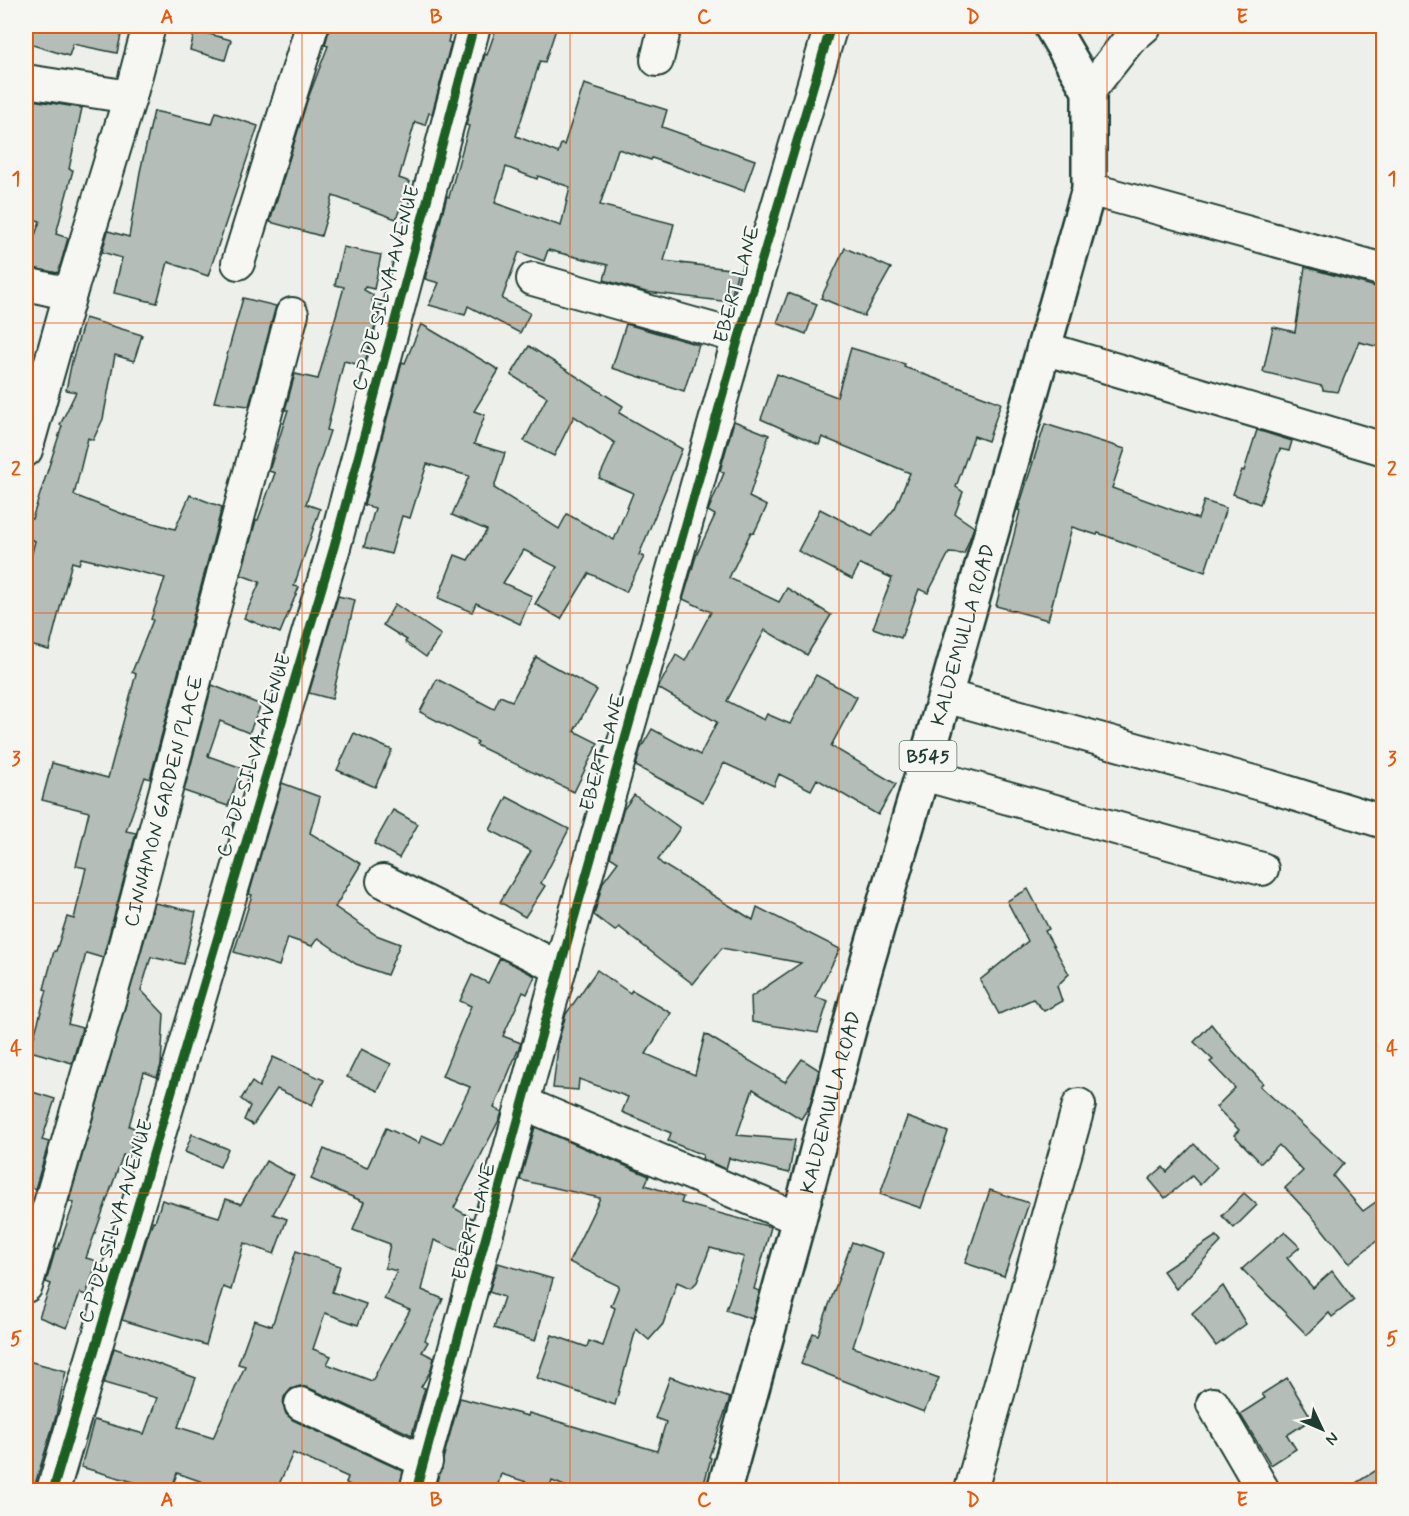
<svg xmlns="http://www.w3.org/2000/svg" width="1409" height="1516" font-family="Mynerve,sans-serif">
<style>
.building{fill:#b4bdb8;stroke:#1f3d34;stroke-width:1.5;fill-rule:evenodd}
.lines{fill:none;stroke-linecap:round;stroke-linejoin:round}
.minor-casing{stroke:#1f3d34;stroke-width:36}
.major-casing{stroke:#1f3d34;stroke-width:38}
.minor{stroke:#f6f6f2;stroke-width:32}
.major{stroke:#f6f6f2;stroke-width:33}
.cycleway-casing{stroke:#f6f6f2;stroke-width:13}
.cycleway{stroke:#1b5e20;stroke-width:9}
.grid{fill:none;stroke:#e8590c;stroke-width:1.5;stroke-opacity:0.55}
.labels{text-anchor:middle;stroke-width:4.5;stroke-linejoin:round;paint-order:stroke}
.shield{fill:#f6f6f2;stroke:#60746d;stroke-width:1.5}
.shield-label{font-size:18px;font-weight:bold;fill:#1f3d34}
.street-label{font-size:20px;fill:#1f3d34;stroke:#f6f6f2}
.neatline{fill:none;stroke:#e8590c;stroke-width:2}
.grid-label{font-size:20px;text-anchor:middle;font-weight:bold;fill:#e8590c}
</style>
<rect width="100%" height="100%" fill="#edefea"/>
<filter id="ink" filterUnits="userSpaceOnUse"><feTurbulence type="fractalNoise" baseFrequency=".0167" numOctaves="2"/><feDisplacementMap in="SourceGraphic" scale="12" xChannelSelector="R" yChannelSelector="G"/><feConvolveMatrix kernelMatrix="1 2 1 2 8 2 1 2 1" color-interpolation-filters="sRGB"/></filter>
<g filter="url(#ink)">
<g class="building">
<path d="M26,26H123L117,53L73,44L69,56L26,43Z"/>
<path d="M330,26H452L448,42L451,43L432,114L429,113L425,125L415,122L399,178L410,182L396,219L333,196L321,236L270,222L307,101L328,46L325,45Z"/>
<path d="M497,26H557L545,62L540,61L516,136L558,153L561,144L564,145L584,84L667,110L662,127L755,160L744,191L652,158L651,160L618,149L600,205L674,224L664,261L738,270L730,302L646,292L604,280L608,265L548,250L544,261L519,252L502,299L530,313L520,333L468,306L465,315L429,305L439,283L425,279L447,196L449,197L469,126L466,125L485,54L487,55ZM506,167L537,179L538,176L570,187L561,226L495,203Z"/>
<path d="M195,30L231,40L225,60L190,50Z"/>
<path d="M26,99L82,108L69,169L73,170L56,234L68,238L58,273L26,267V261L40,221L26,217V178L32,153L26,152Z"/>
<path d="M154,111L212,124L216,112L258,126L208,276L168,262L157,303L114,293L122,258L102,252L108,231L129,237L140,172Z"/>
<path d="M343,247L381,255L374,289L365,287L364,290L373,295L372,301L381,303L364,366L344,361L327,430L330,431L306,504L320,509L294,586L299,587L280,633L244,618L260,582L241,575L256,520H258L275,473L269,471L288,410H285L295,374L318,379L344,287L335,285Z"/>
<path d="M845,248L891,268L864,316L821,298Z"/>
<path d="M1305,267L1383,289V348L1359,342L1338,392L1323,390L1322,386L1263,372L1273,327L1295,332Z"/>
<path d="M788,293L817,304L806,334L777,323Z"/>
<path d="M243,298L276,306L249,406L214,402Z"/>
<path d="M85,318L142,335L134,361L115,355L103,419L93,440L88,438L74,495L128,516L175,529L190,495L222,507L150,779L145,777L126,831L136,833L103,958L86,953L68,1024L82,1028L72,1063L30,1051L47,990L44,989L54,951H56L67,917L74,919L86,868L76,866L89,812L42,800L52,763L108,778L136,674L132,672L153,620L151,619L165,578L81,558L79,564L72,562L49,650L26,644V577L35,541L26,537V516L32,519L62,426L60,425L76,392L66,390L72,361Z"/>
<path d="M421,324L499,370L474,411L485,415L474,444L505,453L494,488L559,529L567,514L614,540L633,493L599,478L615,443L574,416L554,456L524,441L547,397L511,375L529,346L623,406L619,413L682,449L639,555L644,557L626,592L589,573L561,619L535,604L557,567L524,550L503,583L532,596L520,624L476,603L472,612L438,598L455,555L468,560L487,530L452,515L469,476L427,464L410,518L402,516L391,554L364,547L375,508L364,505L402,362L405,363Z"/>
<path d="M626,324L699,345L684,391L612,368Z"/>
<path d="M851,348L905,364L904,367L1001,403L988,441L974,436L956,487L963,492L955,514L974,527L964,554L949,553L928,593L919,589L901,638L873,628L892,578L860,564L852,579L798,551L820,509L872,536L895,508L910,473L822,437L819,445L761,419L777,374L837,397Z"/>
<path d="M734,421L769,435L749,497L767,506L754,533L751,532L729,578L779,602L787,588L831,615L807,655L765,630L727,701L764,720L767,714L790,724L816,675L857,697L831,746L896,784L878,815L817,779L811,790L779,774L774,786L724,763L703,802L636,766L640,750L652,729L700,755L717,722L658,688L676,655L685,661L711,612L683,599L696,556L715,515L708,511L724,473L720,471Z"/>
<path d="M1045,424L1125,449L1112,488L1198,519L1204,501L1226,508L1205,572L1098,533L1097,535L1072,527L1048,620L996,606L1020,511L1018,510Z"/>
<path d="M1257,430L1292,441L1289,451L1280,449L1260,504L1233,494L1242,470L1244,471Z"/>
<path d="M338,596L355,600L332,699L309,693Z"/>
<path d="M395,604L441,635L426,657L405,642L407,640L383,625Z"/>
<path d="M536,657L597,690L574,731L598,743L574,792L476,745L478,742L420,712L437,679L494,709L500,696L512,701Z"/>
<path d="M212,685L261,705L249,733L220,721L208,756L242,768L228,806L184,791Z"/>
<path d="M354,733L392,750L375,787L337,770Z"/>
<path d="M282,783L320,797L310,833L361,864L335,907L376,935L400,944L387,975L356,964L318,938L312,946L288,938L279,966L234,952L252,895L249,894Z"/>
<path d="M634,795L680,828L658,860L662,864L753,920L757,907L840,949L815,997L828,1001L818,1033L752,1022L751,997L801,963L722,948L693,984L619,927L615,931L594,915L603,882L618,862L610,857L623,810Z"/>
<path d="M507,797L569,829L541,883L545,886L525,917L500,902L531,851L490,830Z"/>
<path d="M393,810L418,824L399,858L374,844Z"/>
<path d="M1028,889L1049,929L1045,931L1069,974L1057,986L1062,1001L1044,1011L1033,999L999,1014L980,980L1028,941L1007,901Z"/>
<path d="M155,903L196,912L184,964L151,957L141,990L164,1014L161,1065L157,1077L144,1072L129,1126L137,1129L128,1157L123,1155L86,1258L97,1261L86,1295L80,1293L67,1328L39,1317L51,1284L46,1282L56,1248L58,1249L74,1203L69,1201Z"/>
<path d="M500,958L535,976L527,994L523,992L503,1036L521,1043L494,1108L502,1112L500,1118L454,1208L472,1218L463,1253L434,1240L422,1290L443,1299L425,1340L428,1342L422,1352L434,1358L430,1372L421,1387L425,1388L412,1435L309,1388L300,1386L291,1389L284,1397L283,1405L286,1414L293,1420L403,1471L399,1491H361L346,1483L348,1477L293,1453L276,1491H217V1487L177,1473L171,1491H134L137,1483L81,1467L94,1420L144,1434L157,1398L104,1383L114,1348L196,1378L178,1427L213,1438L245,1366L238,1364L254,1320L272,1326L296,1251L340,1266L332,1292L366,1304L358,1325L325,1313L313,1349L331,1356L327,1364L372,1381L410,1310L384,1299L397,1271L385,1268L390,1244L353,1230L364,1202L311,1179L324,1149L367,1168L386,1128L419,1143L422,1135L442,1144L470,1087L442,1076L471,1006L460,1001L472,975L488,983Z"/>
<path d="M597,970L630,993L632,990L671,1013L646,1054L695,1075L705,1034L785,1082L802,1059L819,1070L810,1105L801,1119L753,1089L737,1135L795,1140L789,1173L729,1158L726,1169L702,1159L703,1155L668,1141L671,1133L622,1112L628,1097L579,1079L578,1090L553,1088L559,1039L566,1014Z"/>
<path d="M1211,1024L1232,1050L1263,1083L1260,1086L1344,1163L1333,1176L1363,1211L1383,1197V1236L1349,1263L1315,1220L1285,1188L1303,1171L1279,1145L1261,1163L1234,1135L1239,1130L1216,1107L1235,1088L1210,1062L1213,1060L1194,1042Z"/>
<path d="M361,1049L391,1064L378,1091L347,1077Z"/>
<path d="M273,1057L324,1080L312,1105L277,1089L253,1125L244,1120L250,1106L241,1099L252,1082L259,1087Z"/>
<path d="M26,1090L55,1099L42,1140L49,1142L35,1189L26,1185Z"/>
<path d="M907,1117L948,1132L921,1208L880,1194Z"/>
<path d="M535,1127L649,1176L645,1185L683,1197L681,1203L771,1227L754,1289L760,1291L752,1319L726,1310L744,1257L710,1248L697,1282L691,1288L677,1282L663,1324L649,1340L636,1329L615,1405L537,1378L552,1335L587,1347L589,1341L603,1346L615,1308L611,1306L619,1286L569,1262L600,1198L520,1180Z"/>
<path d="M192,1134L228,1149L220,1167L185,1152Z"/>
<path d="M1194,1144L1217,1167L1200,1185L1192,1176L1165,1198L1149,1179L1163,1167L1167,1172Z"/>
<path d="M266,1161L294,1176L273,1214L287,1219L274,1254L244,1243L231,1290L223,1287L206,1345L122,1320L147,1238L153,1221L155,1222L162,1200L219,1217L226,1199L241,1204Z"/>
<path d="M990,1190L1029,1203L1004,1276L965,1263Z"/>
<path d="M1244,1193L1257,1205L1234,1228L1222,1216Z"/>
<path d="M1284,1232L1300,1247L1287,1258L1313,1288L1332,1271L1354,1300L1332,1317L1329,1313L1307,1335L1242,1269Z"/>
<path d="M1216,1236L1221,1242L1176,1289L1163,1271Z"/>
<path d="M852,1242L883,1253L853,1347L939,1378L924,1412L801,1364L813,1333L818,1335Z"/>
<path d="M498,1263L553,1279L535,1341L494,1328L504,1297L489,1292Z"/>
<path d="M1223,1286L1246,1324L1216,1346L1192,1313Z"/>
<path d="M28,1361L66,1371L56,1416L33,1491H26V1373Z"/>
<path d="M670,1377L730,1398L709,1457L711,1458L702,1491H577L552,1481L549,1489L501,1474L496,1491H435L439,1473L442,1469L443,1459L460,1398L528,1416L529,1413L657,1451L666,1422L655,1418Z"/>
<path d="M1287,1378L1312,1419L1287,1435L1296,1449L1271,1465L1240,1414L1265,1398L1262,1394Z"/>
<path d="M1383,1466V1491H1343Z"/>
</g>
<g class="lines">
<defs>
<g id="minor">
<path d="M657,60L665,26"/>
<path d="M26,81L130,97"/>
<path d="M1089,91L1129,40L1145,26"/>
<path d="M1089,189L1384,270"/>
<path d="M238,263L312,26"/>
<path d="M533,279L739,337"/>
<path d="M26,284L70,294"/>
<path d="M1043,348L1384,449"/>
<path d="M26,450L70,294L130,97L149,26"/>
<path d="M945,696L1268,786L1384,822"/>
<path d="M923,774L1262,869"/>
<path d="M383,881L560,968"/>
<path d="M523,1103L799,1219"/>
<path id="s1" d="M26,1286L120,963L292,314"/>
<path d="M301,1404L426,1462"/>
<path d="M1213,1404L1263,1490"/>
<path d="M53,1490L334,547L474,26"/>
<path d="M416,1490L560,968L739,337L831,26"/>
<path d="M971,1490L1079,1105"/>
</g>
<g id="major">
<path id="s2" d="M724,1490L799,1219L862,980L945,696L1089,189V91L1051,26"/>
</g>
</defs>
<use href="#minor" class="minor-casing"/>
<use href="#major" class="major-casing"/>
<use href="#minor" class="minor"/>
<use href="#major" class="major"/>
<defs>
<g id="cycleway">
<path d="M53,1490L334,547L474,26"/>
<path d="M416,1490L560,968L739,337L831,26"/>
</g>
</defs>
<use href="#cycleway" class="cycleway-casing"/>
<use href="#cycleway" class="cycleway"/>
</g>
</g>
<path class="grid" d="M302,26V1490M570,26V1490M839,26V1490M1107,26V1490M26,323H1384M26,613H1384M26,903H1384M26,1193H1384"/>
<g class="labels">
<rect class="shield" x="899.5" y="741" width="57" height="30" rx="4.5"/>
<g class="shield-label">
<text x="928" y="762">B545</text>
</g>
<g class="street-label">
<text transform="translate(736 284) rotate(-74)" y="7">EBERT LANE</text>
<text transform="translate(385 288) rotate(-75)" y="7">C P DE SILVA AVENUE</text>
<text dy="7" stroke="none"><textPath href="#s2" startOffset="888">KALDEMULLA ROAD</textPath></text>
<text transform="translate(602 752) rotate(-74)" y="7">EBERT LANE</text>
<text transform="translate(253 755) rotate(-73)" y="7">C P DE SILVA AVENUE</text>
<text dy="7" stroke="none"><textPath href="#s1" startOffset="504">CINNAMON GARDEN PLACE</textPath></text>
<text dy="7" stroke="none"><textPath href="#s2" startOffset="402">KALDEMULLA ROAD</textPath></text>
<text transform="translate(115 1221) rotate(-73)" y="7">C P DE SILVA AVENUE</text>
<text transform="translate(473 1221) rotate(-75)" y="7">EBERT LANE</text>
</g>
</g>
<rect width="1409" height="1516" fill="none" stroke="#f6f6f2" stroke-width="66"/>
<g transform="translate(1322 1429) rotate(134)" stroke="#f6f6f2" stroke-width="4.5" paint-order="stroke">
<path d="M0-4.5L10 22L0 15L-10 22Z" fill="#1f3d34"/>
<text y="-9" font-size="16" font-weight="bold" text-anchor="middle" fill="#1f3d34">N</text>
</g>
<rect x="33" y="33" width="1343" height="1450" class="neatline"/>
<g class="grid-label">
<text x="167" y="23">A</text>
<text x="436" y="23">B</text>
<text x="704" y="23">C</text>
<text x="973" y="23">D</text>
<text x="1242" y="23">E</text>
<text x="16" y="185">1</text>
<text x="1392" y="185">1</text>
<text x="16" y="475">2</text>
<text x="1392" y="475">2</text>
<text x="16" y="765">3</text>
<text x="1392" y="765">3</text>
<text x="16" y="1055">4</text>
<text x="1392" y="1055">4</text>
<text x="16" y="1345">5</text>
<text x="1392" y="1345">5</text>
<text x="167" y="1506">A</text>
<text x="436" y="1506">B</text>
<text x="704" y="1506">C</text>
<text x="973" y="1506">D</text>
<text x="1242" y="1506">E</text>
</g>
</svg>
